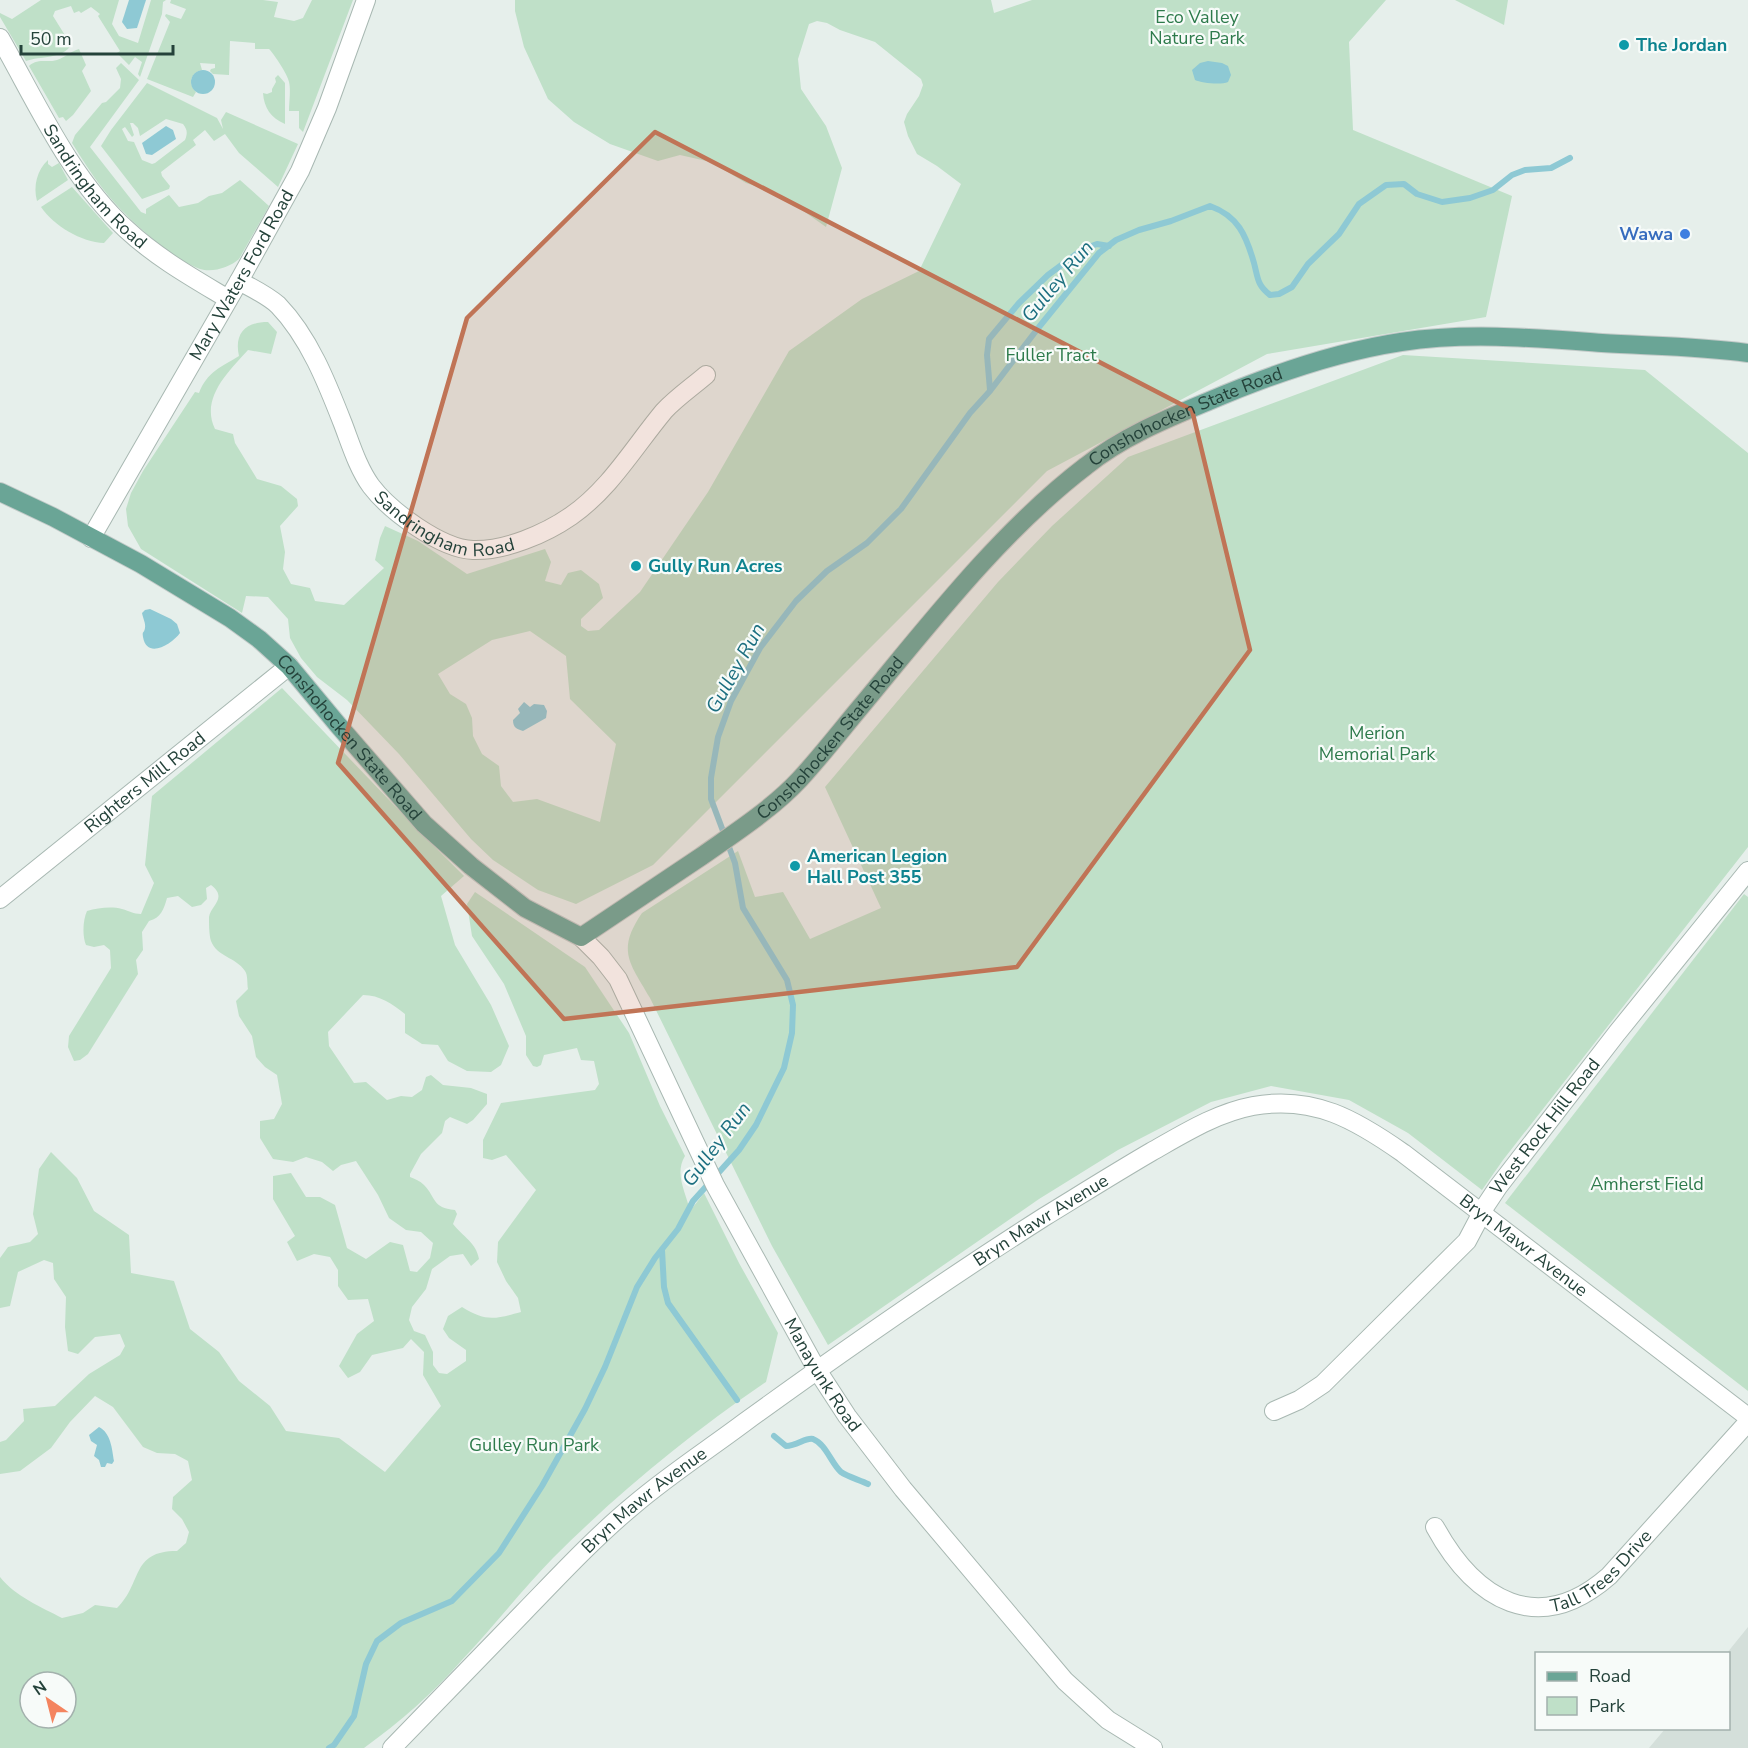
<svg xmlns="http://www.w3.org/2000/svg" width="1748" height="1748" font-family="'Nunito Sans',sans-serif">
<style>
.built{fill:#d4dfda}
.green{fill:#bfe0c8;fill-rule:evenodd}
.water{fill:#8ec9d4}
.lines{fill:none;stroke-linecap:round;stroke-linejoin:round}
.stream{stroke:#8ec9d4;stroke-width:6}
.minor-casing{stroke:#a8b8b2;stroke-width:20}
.major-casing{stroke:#c2cac8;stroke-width:20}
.minor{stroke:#fff;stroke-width:18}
.major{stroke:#6aa596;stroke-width:18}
.marked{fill:#c07456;fill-opacity:0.2;stroke:#c07456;stroke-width:4.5;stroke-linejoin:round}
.culture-dot{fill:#0f9aa8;stroke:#f7fbf9;stroke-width:2}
.shop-dot{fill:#3f7fe0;stroke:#f7fbf9;stroke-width:2}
.labels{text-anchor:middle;stroke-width:4.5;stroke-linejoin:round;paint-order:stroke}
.park-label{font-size:18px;fill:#2d7a4b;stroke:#f7fbf9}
.culture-label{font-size:18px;font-weight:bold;fill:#0d838f;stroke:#f7fbf9;text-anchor:start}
.street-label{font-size:18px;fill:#24423a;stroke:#f7fbf9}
.shop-label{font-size:18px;font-weight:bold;fill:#366cbe;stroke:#f7fbf9;text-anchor:end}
.water-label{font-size:20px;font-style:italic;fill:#1c6f80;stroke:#f7fbf9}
</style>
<rect width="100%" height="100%" fill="#e6efeb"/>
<path class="built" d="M1748,1627V1748H1649L1665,1729L1728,1728V1654L1727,1653Z"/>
<g class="green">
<path d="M41,0H119L112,24L119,36L138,43L151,0H166L163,2L162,14L140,77L138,74L142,62L135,57L129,65L117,53L120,51L98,16L100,14L91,7L81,13L79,11L74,13L71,6L55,11L53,16L71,45C63,59 40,56 26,61L0,17V13L12,19Z"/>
<path d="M171,0H263L278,2L274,17L294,21L303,18L312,0H353L303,132L299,128V111H289C289,102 291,90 289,82C288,75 274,54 269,49H255V43L230,41L229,75L213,74L210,71L211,69L215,68V64L200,63L202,70C190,73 188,84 196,92L193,97L147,79L170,22L165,16L166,14L181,19L186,9L170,3Z"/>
<path d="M515,0H991L994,13L1032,0H1386L1349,42L1353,130L1512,196L1486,317L1267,354L1047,471L653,865L576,904L538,890L493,860L471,839L399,754L347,700L317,677L301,658L290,638L288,619L268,597L246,596L242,613L141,549L128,526L126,509L131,493L143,471L195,392L199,393C207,372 221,367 239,356C234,334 245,322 268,322L277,332L271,354L248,350C229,371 200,398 215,429L233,434L235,443L257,479L281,486L297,499L298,506L280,526L285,552L283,569L291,584L310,588L315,601L344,605L384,568L375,560L380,538L385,526L418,541L467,574L545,549L551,562L545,581L561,585L568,573L581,570L599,584L603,598L581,619V626L588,631L599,630L640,592L708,492L789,351L862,299L919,271L961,184L937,166L917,154L908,136L904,122L907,114L919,96L923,85L921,79L875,42L840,30L827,23L817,21L809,24L798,59L801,89L826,126L842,168L826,227L778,193L746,183L711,162L680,155L658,161L610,144L574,122L548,99L524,47L515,11ZM530,631L566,656L570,699L616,744L600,822L537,799L513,802L501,786L499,766L482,754L473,736L472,718L466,704L450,694L438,674L492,640Z"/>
<path d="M1455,0H1508L1504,25Z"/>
<path d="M79,49L86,65L82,71L91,91L73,115L66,121L63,117L59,118L29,66C38,58 48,63 57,60C66,57 71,51 79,49Z"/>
<path d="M121,63L139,80L90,147L141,212L146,214V209L169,195L179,207L198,203L209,196L222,193L240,180L269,206L239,259C230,267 213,273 200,269C170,258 123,215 103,189C92,175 82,159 72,143L75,135L102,103L106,102L120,88L121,79L116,68Z"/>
<path d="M278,75L285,83V124C271,118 264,108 263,93L267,94L272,92V89L276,82L275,78Z"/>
<path d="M147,83L217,118L223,129L221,120L226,112L298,144L278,187L239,153L225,134L214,141L205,130L193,140L196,145L161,172L162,176L170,186L169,189L142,199L101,146L111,130ZM166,119L183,124C187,129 188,133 185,140L155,163L152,164L142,160L134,142L128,141L122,129L125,127L132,137L134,135L130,123H133L138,128L140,136Z"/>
<path d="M48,160V164L52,167L59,163L68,180L37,201C33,186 37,170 48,160Z"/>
<path d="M72,187L113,233L104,243C81,242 54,226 41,207Z"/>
<path d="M1403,355L1645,370L1748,453V847L1503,1160L1482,1190L1408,1133L1349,1100L1271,1086L1211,1102L1118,1150L1039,1199L828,1345L772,1246L650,998C630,963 616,951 642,913L738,851L755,897L783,892L810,939L881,908L825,787L998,582L1052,526L1128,457Z"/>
<path d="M282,688L415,827L464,876L441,896L455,945L491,1005L509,1046L501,1065L491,1072L467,1071L448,1061L438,1045L422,1044L405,1033V1014C392,1004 380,995 363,995L328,1032L329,1046L354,1083L366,1082L387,1100L401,1096L412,1097L422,1090L426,1077L431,1075L443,1085L471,1088L487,1094V1104L473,1120L467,1124L450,1117L445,1121L442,1133L421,1154L410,1174V1177C415,1179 420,1181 424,1185C436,1197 432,1208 455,1210L457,1214L453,1224C463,1237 476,1242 479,1259L471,1266L463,1254L450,1256L432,1269L426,1289L412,1307L409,1320L414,1331L425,1335L433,1352V1365L439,1373L447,1374L466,1361V1350L449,1338L443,1329L448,1316L462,1307C486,1322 495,1319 521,1312L518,1298L506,1281L497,1262L498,1242L536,1190L506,1155L492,1160L483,1158V1140L501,1103L595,1090L599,1084L594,1061L581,1060L577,1048L544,1055L541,1065L537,1067L533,1066L526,1055V1036L504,984L472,936L467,904L475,892L585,967L629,1033L660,1106L685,1156C674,1174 686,1192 690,1211L704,1193L739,1263L778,1333L766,1382C690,1434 618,1493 553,1558C521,1591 493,1627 462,1660C433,1693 400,1722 364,1748H0V1577C15,1596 41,1607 62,1618L83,1613L95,1605L117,1608C143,1583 130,1551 177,1551L186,1543L189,1532L182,1519L172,1509L173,1497L192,1480L188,1461L175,1454L157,1453L143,1447L113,1407L95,1396L70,1422L51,1448L20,1471L0,1474V1442L6,1440L24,1421L23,1409L55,1406L89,1374L120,1355L125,1346L120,1334L95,1337L78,1354L68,1351L65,1327L66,1297L54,1279L53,1263L44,1260L18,1272L10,1306L0,1308V1258L8,1247L30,1242L38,1234L33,1214L39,1169L51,1152L77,1178L94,1211L129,1235L131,1273L174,1281L190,1329L219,1352L239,1381L270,1406L286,1431L339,1438L385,1472L441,1406L423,1375L424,1352L411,1339L403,1348L372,1355L360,1372L348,1378L339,1366L357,1334L374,1321L368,1299L348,1300L338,1286V1270L330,1257L314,1254L297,1261L287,1242L295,1236L273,1199V1176L291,1173L306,1197H320L335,1205L347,1248L366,1259L390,1242L403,1245L410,1271L417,1272L430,1258L433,1243L421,1232L406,1230L389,1218L378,1195L356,1161L341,1165L333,1171L322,1162L306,1157L293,1162L273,1159L260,1138V1121L274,1119L282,1104L277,1075L265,1067L256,1057L252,1036L239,1016L236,1001L248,989C247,984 248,975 245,971C236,957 217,957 211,941C209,935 209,923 209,917C211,905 228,898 211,885L206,888L207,899L201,905L192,907L178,896L167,898C164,909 161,918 149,921L142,932L143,950L136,960L138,974L88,1054L80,1060L74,1061L68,1047L69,1036L111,968L110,950L104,945L94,947L86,945C82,935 83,920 87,911C98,908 111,906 122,909C130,911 133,914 141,914L154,883L145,865L152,796ZM30,1682H66V1718H30Z"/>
<path d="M1744,894L1748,897V1391L1505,1203Z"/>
</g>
<g class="water">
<path d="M129,0H146L137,28L127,29L122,22Z"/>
<path d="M1208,61L1222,63L1228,66L1231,75L1228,82C1221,85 1201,83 1195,80L1192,70L1200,63Z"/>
<circle cx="203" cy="82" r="12"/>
<path d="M166,126L173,130L176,139L152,155L146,154L142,143Z"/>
<path d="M150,609L171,619L177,624L180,633C172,644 147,660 143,637C142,630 144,634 145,628C146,624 143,618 142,613L145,610Z"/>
<path d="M524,702L530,707L534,704L544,705L547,711L546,718L523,731C517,729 513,728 513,720L520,713L518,709Z"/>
<path d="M99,1427C111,1433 112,1449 114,1461L112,1464L107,1463L105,1467H101L99,1460L94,1456L97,1445L91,1441L89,1435Z"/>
</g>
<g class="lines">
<g class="stream">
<path d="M990,390L987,355L989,339L1019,303L1048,275L1083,249L1097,244L1109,246"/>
<path d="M662,1250L664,1287L668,1303L737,1400"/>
<path d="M774,1436L786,1446C797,1446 806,1437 813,1439C826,1444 831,1463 841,1472C848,1477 860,1480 868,1484"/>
<path d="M329,1748L334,1745L354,1716L366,1664L377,1641L401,1623L452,1601L499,1553L542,1486L585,1409L605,1367L637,1287L655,1258L678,1229L693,1201L739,1150L756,1125L784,1068L792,1033L793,1005L787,980L743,908L735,863L711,799V778L718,737L731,701L760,648L796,601L827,571L867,543L901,509L970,413L990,391L1039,327L1099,253L1116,240L1139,230L1171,221L1210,206C1238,216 1246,235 1254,263C1258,278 1257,285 1270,295L1279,294L1292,287L1308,264L1339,234L1359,204L1386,185L1404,184L1417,194L1442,202L1470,198L1493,190L1512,175L1525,170L1551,168L1570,158"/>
</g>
<defs>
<g id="minor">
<path id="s1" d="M0,38C37,103 70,178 126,229C157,258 193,278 228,299"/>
<path id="s2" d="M239,281C252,288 267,295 278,305C309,337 327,383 343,424C351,445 358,468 371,486C390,511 441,549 473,550C505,551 545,534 571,516C610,489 634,447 664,411C676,398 692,387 706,375"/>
<path id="s3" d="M91,538L239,281L300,171L327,108L366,0"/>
<path id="s4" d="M0,899L289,666"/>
<path id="s5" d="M581,937L601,957L618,979L715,1185L817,1370L847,1416L903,1489L1065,1681L1108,1720L1153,1748"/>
<path id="s6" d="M1274,1411L1299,1400L1323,1384L1467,1241L1486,1205L1498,1187L1617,1033L1748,871"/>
<path id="s7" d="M1435,1527C1475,1600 1538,1638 1609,1576L1748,1422"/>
<path id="s8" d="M392,1748C436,1703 479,1658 523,1613C559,1576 595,1537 635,1504C669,1475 709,1449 745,1422C843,1351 942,1282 1044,1217C1080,1195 1115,1173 1151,1152C1183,1134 1216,1113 1253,1106C1314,1095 1356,1120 1403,1153L1748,1417"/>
</g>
<g id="major">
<path id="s9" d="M0,492L53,517L141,564L230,618L259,639L289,666L338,725L424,824L471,866L525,908L581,937C621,910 662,883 702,856C736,832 772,809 800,779C822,755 842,729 863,704C930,623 1002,530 1086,466C1122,437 1166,419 1209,401C1270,375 1335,352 1401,342C1467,332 1536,338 1602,343C1651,346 1700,346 1748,353"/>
</g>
</defs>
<use href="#minor" class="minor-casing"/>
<use href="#major" class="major-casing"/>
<use href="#minor" class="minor"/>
<use href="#major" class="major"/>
</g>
<path class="marked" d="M655,132L1192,410L1250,650L1017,967L564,1019L338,763L467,318Z"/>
<g class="culture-dot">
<circle cx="1624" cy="45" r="6"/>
<circle cx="636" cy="566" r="6"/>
<circle cx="795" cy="866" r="6"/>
</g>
<circle class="shop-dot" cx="1685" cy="234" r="6"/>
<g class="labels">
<g class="park-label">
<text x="1197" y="23">Eco Valley<tspan x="1197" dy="21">Nature Park</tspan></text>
<text x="1051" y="361">Fuller Tract</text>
<text x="1377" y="739">Merion<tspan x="1377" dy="21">Memorial Park</tspan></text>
<text x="1647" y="1190">Amherst Field</text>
<text x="534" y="1451">Gulley Run Park</text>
</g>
<g class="culture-label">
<text x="1636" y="51">The Jordan</text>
<text x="648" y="572">Gully Run Acres</text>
<text x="807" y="862">American Legion<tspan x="807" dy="21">Hall Post 355</tspan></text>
</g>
<g class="street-label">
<text dy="6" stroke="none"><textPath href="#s1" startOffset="177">Sandringham Road</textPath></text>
<text dy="6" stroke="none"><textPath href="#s3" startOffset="303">Mary Waters Ford Road</textPath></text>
<text dy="6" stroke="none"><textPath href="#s9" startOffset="1548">Conshohocken State Road</textPath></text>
<text dy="6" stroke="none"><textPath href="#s2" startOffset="338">Sandringham Road</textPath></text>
<text dy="6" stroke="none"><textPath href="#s9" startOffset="1062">Conshohocken State Road</textPath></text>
<text dy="6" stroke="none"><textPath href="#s9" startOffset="432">Conshohocken State Road</textPath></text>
<text dy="6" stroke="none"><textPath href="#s4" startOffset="186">Righters Mill Road</textPath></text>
<text dy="6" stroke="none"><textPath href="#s6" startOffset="398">West Rock Hill Road</textPath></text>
<text dy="6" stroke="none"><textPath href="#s8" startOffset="840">Bryn Mawr Avenue</textPath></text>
<text dy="6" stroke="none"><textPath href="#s8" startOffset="1396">Bryn Mawr Avenue</textPath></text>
<text dy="6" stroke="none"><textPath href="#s5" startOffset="502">Manayunk Road</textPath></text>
<text dy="6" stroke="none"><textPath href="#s8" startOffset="354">Bryn Mawr Avenue</textPath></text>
<text dy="6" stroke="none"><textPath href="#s7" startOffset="212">Tall Trees Drive</textPath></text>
</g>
<g class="shop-label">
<text x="1673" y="240">Wawa</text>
</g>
<g class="water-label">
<text transform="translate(1057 281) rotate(-50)" y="7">Gulley Run</text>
<text transform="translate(735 668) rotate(-61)" y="7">Gulley Run</text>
<text transform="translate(716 1144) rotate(-53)" y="7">Gulley Run</text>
</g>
</g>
<rect x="1535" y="1652" width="195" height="78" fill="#f7fbf9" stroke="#a3b1ad" stroke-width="1.5"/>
<rect x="1547" y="1672" width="30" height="9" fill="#6aa596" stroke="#a3b1ad" stroke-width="1.5"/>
<text x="1589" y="1682" font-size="18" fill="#24423a">Road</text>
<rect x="1547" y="1697" width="30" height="18" fill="#bfe0c8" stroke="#a3b1ad" stroke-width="1.5"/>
<text x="1589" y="1712" font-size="18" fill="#24423a">Park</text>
<g transform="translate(48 1700) rotate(325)"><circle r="28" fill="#f7fbf9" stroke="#a3b1ad" stroke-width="1.5"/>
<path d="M0-4.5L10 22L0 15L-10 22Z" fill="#f4845f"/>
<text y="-9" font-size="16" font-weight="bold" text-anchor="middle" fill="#24423a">N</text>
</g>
<path d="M21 45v9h152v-9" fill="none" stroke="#24423a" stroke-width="3"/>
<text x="30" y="45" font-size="18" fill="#24423a" stroke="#f7fbf9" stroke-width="4.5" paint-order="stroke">50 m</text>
</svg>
